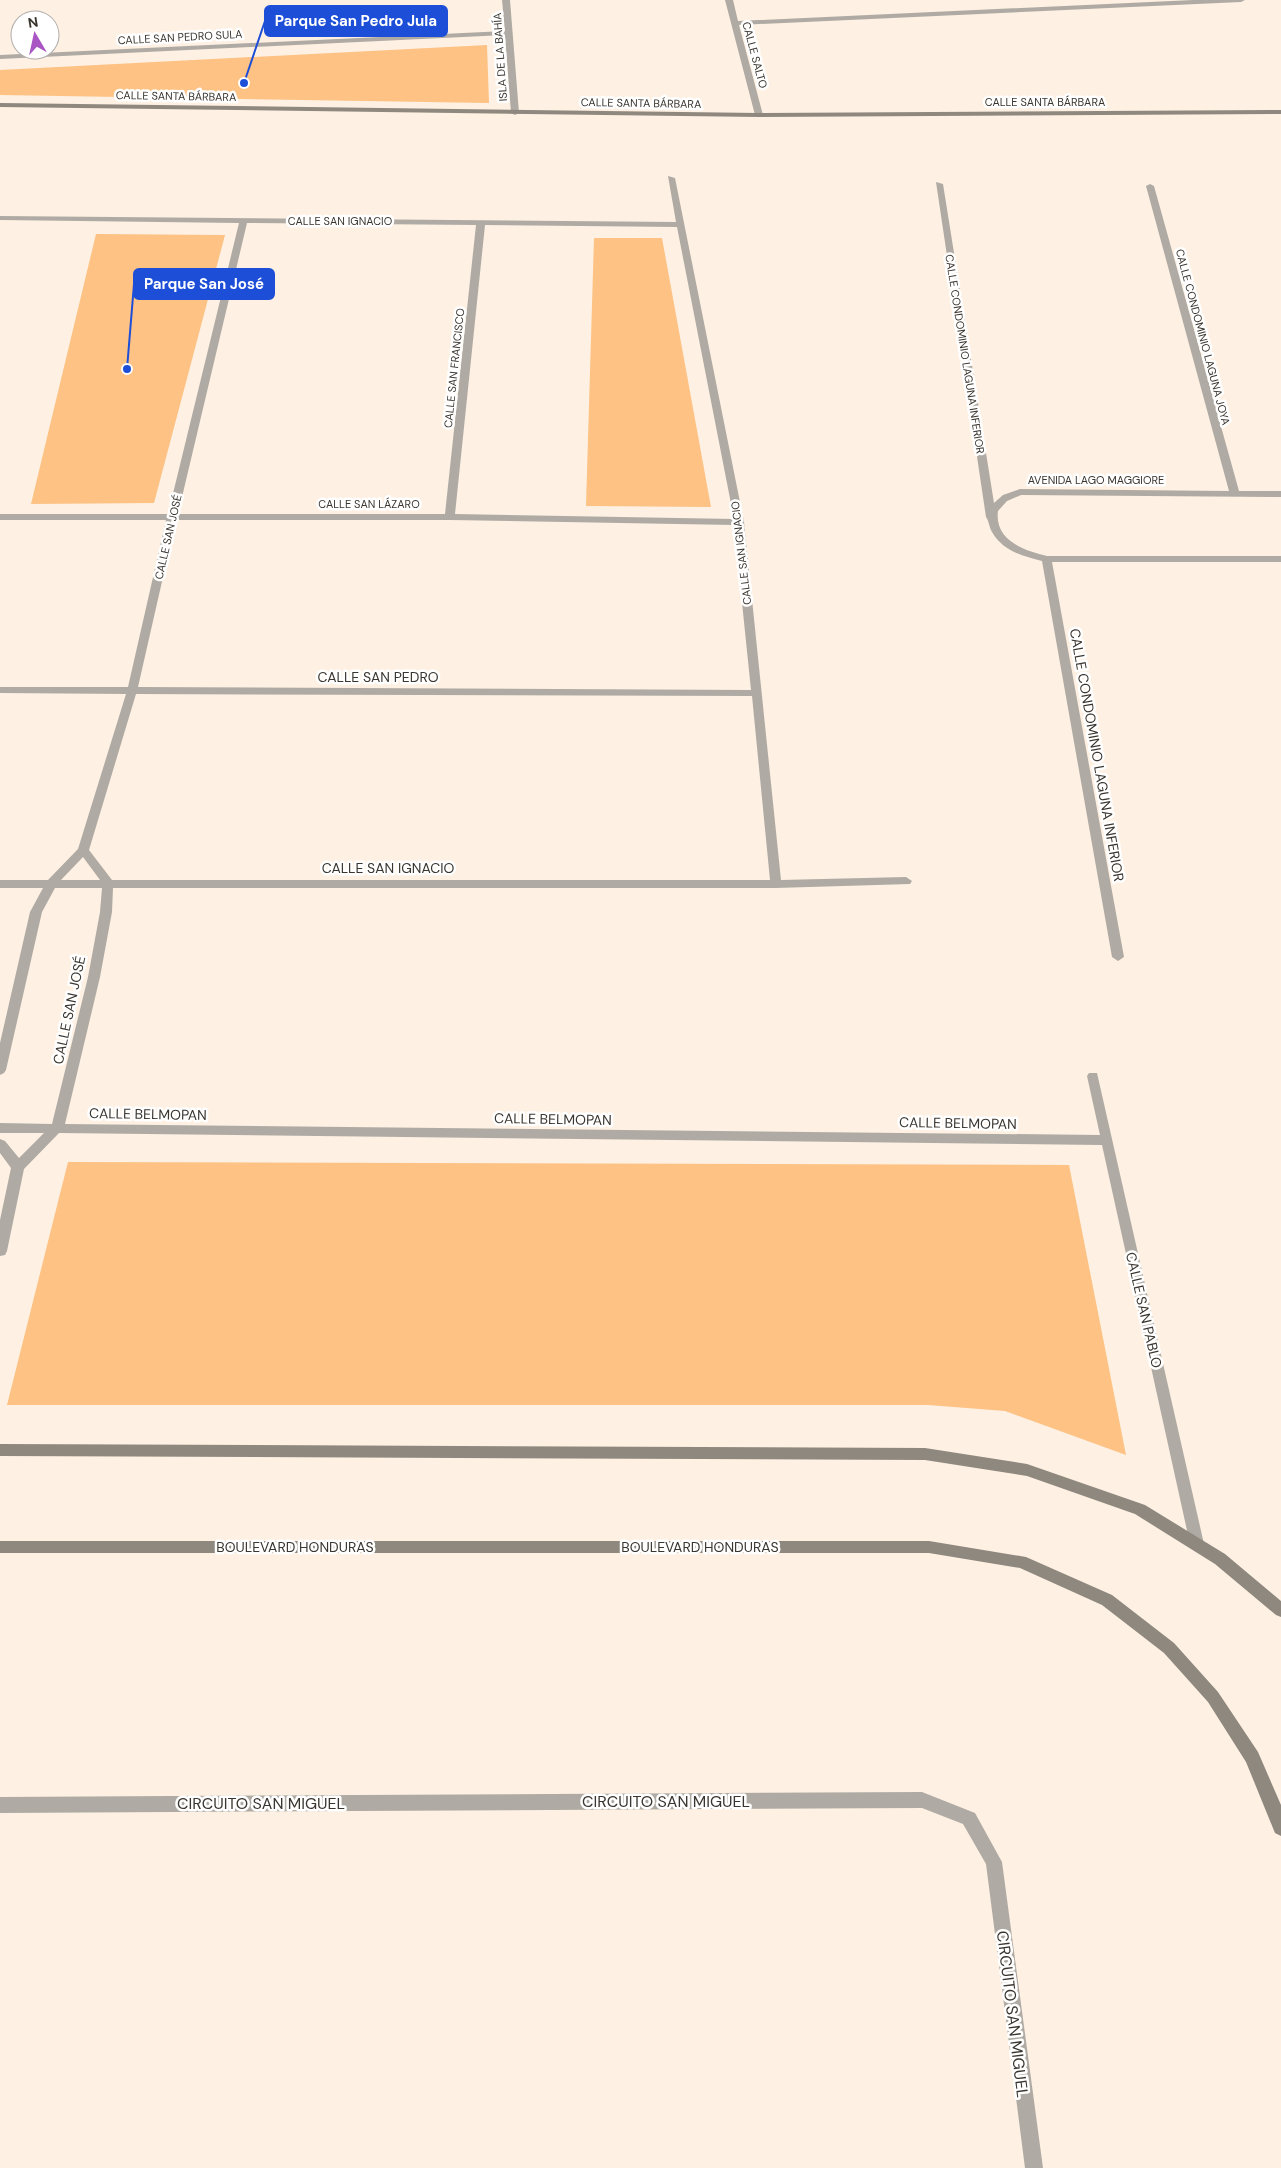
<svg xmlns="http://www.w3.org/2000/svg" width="1281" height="2168" font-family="'DM Sans',sans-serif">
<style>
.green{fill:#fdc284}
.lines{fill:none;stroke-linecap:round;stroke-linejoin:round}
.street{fill:#afaba4;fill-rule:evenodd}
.secondary{fill:#8e887e;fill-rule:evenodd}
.labels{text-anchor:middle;stroke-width:5;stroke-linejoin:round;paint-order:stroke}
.far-street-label{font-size:11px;fill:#3a352f;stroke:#fff}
.street-label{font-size:14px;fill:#3a352f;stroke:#fff}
.near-street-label{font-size:16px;fill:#3a352f;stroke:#fff}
.leader{fill:none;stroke:#1d4ed8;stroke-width:2}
.callout-dot{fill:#1d4ed8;stroke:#fff;stroke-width:2}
.callout{fill:#1d4ed8;stroke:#1d4ed8;stroke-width:2}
.callout-label{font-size:15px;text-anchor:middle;font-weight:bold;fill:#fff}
</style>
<rect width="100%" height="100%" fill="#fef0e2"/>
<g class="green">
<path d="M487,45L489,103L0,95V70Z"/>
<path d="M96,234L225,235L154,503L31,504Z"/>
<path d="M594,238H662L711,507L586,506Z"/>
<path d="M68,1162L1069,1165L1126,1455L1005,1411L928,1405H7Z"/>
</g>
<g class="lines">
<g class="street">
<path d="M502,0H510L519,113L515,115L511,113L505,35L0,59V55L505,31Z"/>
<path d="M725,0H733L738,21L1193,0H1245L1241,2L739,25L763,115L759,117L755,115Z"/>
<path d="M668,176L675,178L744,522L781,880L906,877L912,881L910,884L776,888H113L112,912L100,977L65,1124L1100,1135L1087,1076L1089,1073H1097L1204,1544L1202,1549L1197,1550L1192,1549L1190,1544L1102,1145L59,1133L24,1169L7,1251L5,1255L0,1256V1220L11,1168L0,1153V1139L5,1141L19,1158L44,1133H0V1123L52,1124L88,977L100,912L102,888H55L42,912L6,1070L4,1073L0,1075V1043L30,912L43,888H0V880H48L78,849L126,694L0,693V687H128L166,520H0V514H168L239,223L0,220V216L676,222ZM247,223L476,225L445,514H178ZM485,225L677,227L734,519L455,514ZM176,520H450L734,525L751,690L138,687ZM136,694L752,696L770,880H112L89,850ZM83,857L100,880H61Z"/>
<path d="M936,182L943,184L994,503L1003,495L1020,489L1229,491L1146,186L1150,184L1154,186L1239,491H1281V497L1021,495L1007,501L998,511C994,540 1024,551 1047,556H1281V562H1052L1124,957L1118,961L1112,957L1042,561C1022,556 1003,551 992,532C989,527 989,521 986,517Z"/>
<path d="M922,1792L975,1813L1002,1862L1043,2168H1025L986,1864L963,1824L922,1808L0,1813V1797Z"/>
</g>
<g class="secondary">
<path d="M0,103L759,113L1281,110V114L759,117L0,107Z"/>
<path d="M0,1444L925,1448L1027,1464L1145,1505L1225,1554L1281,1601V1617L1276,1615L1215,1564L1135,1514L1027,1476L925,1460L0,1456Z"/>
<path d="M0,1541H929L1026,1557L1112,1595L1174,1643L1218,1692L1258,1752L1281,1805V1836L1275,1833L1246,1762L1208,1702L1164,1653L1102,1605L1020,1568L929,1553H0Z"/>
</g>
</g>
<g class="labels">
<g class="far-street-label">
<text transform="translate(180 37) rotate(-3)" y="4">CALLE SAN PEDRO SULA</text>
<text transform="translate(755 55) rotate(75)" y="4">CALLE SALTO</text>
<text transform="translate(500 57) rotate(-94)" y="4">ISLA DE LA BAHÍA</text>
<text transform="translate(176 96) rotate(1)" y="4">CALLE SANTA BÁRBARA</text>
<text x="1045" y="106">CALLE SANTA BÁRBARA</text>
<text transform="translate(641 103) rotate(1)" y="4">CALLE SANTA BÁRBARA</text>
<text x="340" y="225">CALLE SAN IGNACIO</text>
<text transform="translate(1203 337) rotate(75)" y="4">CALLE CONDOMINIO LAGUNA JOYA</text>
<text transform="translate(965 354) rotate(81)" y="4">CALLE CONDOMINIO LAGUNA INFERIOR</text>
<text transform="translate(454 368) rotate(-84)" y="4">CALLE SAN FRANCISCO</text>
<text x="1096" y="484">AVENIDA LAGO MAGGIORE</text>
<text x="369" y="508">CALLE SAN LÁZARO</text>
<text transform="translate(168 537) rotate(-77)" y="4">CALLE SAN JOSÉ</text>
<text transform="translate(741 553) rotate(-97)" y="4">CALLE SAN IGNACIO</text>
</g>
<g class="street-label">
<text x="378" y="682">CALLE SAN PEDRO</text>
<text transform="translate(1097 755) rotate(80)" y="5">CALLE CONDOMINIO LAGUNA INFERIOR</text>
<text x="388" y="873">CALLE SAN IGNACIO</text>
<text transform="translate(69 1010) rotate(-78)" y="5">CALLE SAN JOSÉ</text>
<text transform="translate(148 1114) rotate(1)" y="5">CALLE BELMOPAN</text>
<text transform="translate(553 1119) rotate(1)" y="5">CALLE BELMOPAN</text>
<text transform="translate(958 1123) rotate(1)" y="5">CALLE BELMOPAN</text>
<text transform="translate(1144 1310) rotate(77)" y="5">CALLE SAN PABLO</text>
<text x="295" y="1552">BOULEVARD HONDURAS</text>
<text x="700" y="1552">BOULEVARD HONDURAS</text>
</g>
<g class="near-street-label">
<text x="666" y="1807">CIRCUITO SAN MIGUEL</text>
<text x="261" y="1809">CIRCUITO SAN MIGUEL</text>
<text transform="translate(1013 2014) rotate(83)" y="6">CIRCUITO SAN MIGUEL</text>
</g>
</g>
<path class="leader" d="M244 83L265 21M127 369L134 284"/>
<g class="callout-dot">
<circle cx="244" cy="83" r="5"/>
<circle cx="127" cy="369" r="5"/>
</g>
<g class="callout">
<rect x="265" y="6" width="182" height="30" rx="5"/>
<rect x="134" y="269" width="140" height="30" rx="5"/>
</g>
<g class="callout-label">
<text x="356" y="26">Parque San Pedro Jula</text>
<text x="204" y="289">Parque San José</text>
</g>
<g transform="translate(35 35) rotate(351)"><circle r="24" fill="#ffffff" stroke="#b0aeac"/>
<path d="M0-4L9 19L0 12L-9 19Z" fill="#a955c4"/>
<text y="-8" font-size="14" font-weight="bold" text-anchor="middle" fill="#3a352f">N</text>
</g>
</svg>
